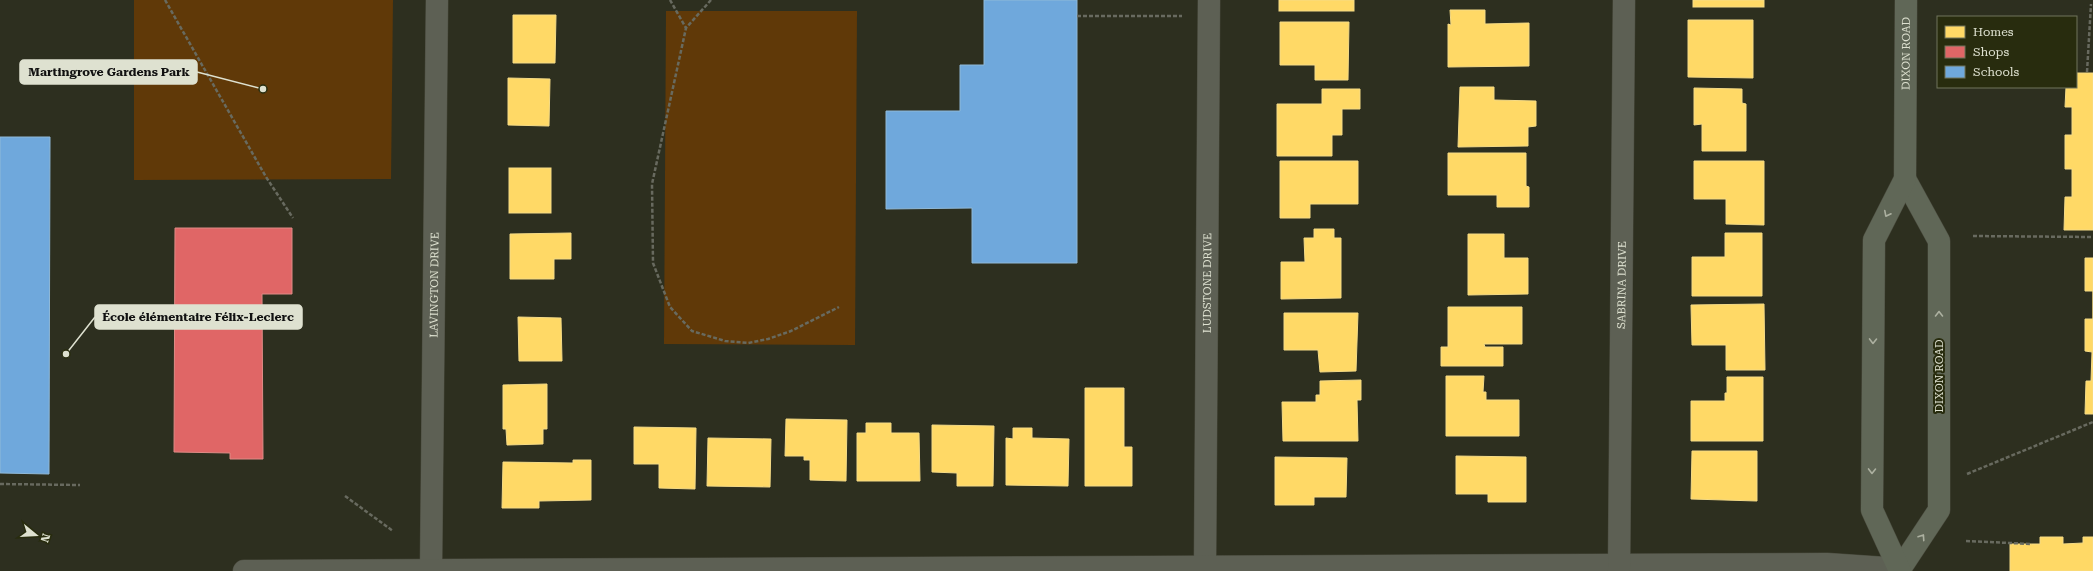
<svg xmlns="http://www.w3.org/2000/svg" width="2093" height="571" font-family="'Roboto Serif',serif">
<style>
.green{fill:#603908}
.homes{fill:#ffd966;stroke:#f5db86}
.shops{fill:#e06666;stroke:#df8b86}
.schools{fill:#6fa8dc;stroke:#90b9d8}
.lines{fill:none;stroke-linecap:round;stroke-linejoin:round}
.minor-casing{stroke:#494a3d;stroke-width:23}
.major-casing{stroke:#494a3d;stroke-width:23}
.path{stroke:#686a5f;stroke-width:2.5;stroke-dasharray:4 2;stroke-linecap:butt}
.minor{stroke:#5d6054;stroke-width:22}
.major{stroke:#606757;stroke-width:22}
.oneway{stroke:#acb0a0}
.labels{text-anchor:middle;stroke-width:4;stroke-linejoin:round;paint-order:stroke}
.street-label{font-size:11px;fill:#dee1d0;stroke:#282c0e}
.leader{fill:none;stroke:#dee1d0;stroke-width:1.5}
.callout-dot{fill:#dee1d0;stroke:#282c0e;stroke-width:1.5}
.callout{fill:#dee1d0;stroke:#dee1d0;stroke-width:1.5}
.callout-label{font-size:12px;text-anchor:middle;font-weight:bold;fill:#111}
</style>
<rect width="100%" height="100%" fill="#2d2f1f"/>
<g class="green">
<path d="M134,0H393L391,179L134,180Z"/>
<path d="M666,11H857L855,345L664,344Z"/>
</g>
<g class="homes">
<rect x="1279" y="0" width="75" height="11"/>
<rect x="1693" y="0" width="71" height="7"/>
<path d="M1450,10H1485V24L1529,23V66L1448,67V24L1451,25Z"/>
<path d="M513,15H556L555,63H513Z"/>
<path d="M1688,20H1753V78L1688,77Z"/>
<path d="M1280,22H1349L1348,80H1315V65H1280Z"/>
<path d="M2076,73H2093V230H2064L2065,197H2072V169H2065V135H2072V107H2065L2066,87H2076Z"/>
<path d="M508,78L550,79L549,126L508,125Z"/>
<path d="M1460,87H1494V100L1536,101V126L1528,127V146L1458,147Z"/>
<path d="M1694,88L1742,89V103L1746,104V151H1702V124L1694,125Z"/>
<path d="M1322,89H1360V109H1342V135H1332V156H1277V104H1322Z"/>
<path d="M1448,153H1526V186L1529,187V207H1497V195H1448Z"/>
<path d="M1280,161H1358V204H1310V218H1280Z"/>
<path d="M1694,161H1764V225L1726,224V199H1694Z"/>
<rect x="509" y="168" width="42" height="45"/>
<path d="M1314,229H1334V238H1341V298L1281,299V262H1305L1304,238H1314Z"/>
<path d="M571,233V259H554V279H510V234Z"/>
<path d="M1725,233H1762V296H1692V257H1725Z"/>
<path d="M1468,234H1504V258H1528V294L1468,295Z"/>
<path d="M2085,258H2093V414H2085L2086,381H2091L2092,352L2085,351V319H2093V291H2085Z"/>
<path d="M1764,304L1765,370H1726V345H1692L1691,305Z"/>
<path d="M1448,307H1522V344H1484L1485,347H1503V366H1441V347H1448Z"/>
<path d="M1284,313H1358L1356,371L1320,372L1318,350H1284Z"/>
<path d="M518,317L561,318L562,361H519Z"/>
<path d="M1446,376H1484L1483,392H1486V400H1519V436H1446Z"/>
<path d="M1727,377H1763V441H1691V401H1725V393H1727Z"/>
<path d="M1361,380V400H1357L1358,441H1283L1282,402H1316V395H1320V381Z"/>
<path d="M547,384V429H543V444L507,445L506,429H503V385Z"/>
<path d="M1085,388H1124V447H1132V486H1085Z"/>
<path d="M786,419L847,420L846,481L810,480V460H804V456H785Z"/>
<path d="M866,423H891V433H919L920,481H857V433H866Z"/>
<path d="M932,425L994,426L993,486H957V473L932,472Z"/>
<path d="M634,427L696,428L695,489L659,488V464H634Z"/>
<path d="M1013,428H1032V438L1069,439L1068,486L1006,485V438L1013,439Z"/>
<path d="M708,438L771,439L770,487L707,486Z"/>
<path d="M1692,451H1757V501L1691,499Z"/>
<path d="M1456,456L1526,457V502H1488V494H1456Z"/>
<path d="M1275,457L1347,458L1346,497H1314V505H1275Z"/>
<path d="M573,460H591V500L539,501V508H502L503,462L573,463Z"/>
<path d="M2040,537H2063V544L2083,543V537H2093V571H2010V544H2040Z"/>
</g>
<path class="shops" d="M175,228H292V294H262L263,459H230V453L174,452Z"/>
<g class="schools">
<path d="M984,0H1077V263H972V208L886,209V111H960V65H984Z"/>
<path d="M0,137H50L49,474L0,473Z"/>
</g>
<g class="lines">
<defs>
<g id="minor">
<path id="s1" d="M1205,567L1209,0"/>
<path id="s2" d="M431,570L437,0"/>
<path d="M244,571L1827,564L1900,569"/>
<path id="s3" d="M1619,571L1624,0"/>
</g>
<g id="major">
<path d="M1900,569L1939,510V241L1905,179"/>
<path id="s4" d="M1900,571L1872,510L1874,240L1905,179L1906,0"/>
</g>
</defs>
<use href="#minor" class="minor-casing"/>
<use href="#major" class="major-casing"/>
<g class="path">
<path d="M165,0L266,177L293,218"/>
<path d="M670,0L686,28"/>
<path d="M711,0L686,28L652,184L653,263L670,307L692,331L725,341L748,343L768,339L791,331L839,307"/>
<path d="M1077,16H1182"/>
<path d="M2087,72L2091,4"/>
<path d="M1973,236L2093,237"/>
<path d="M1967,474L2093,422"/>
<path d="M0,484L80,485"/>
<path d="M345,496L393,531"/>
<path d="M1966,541L2032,544"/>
</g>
<use href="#minor" class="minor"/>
<use href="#major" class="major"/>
</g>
<defs><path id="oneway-chevron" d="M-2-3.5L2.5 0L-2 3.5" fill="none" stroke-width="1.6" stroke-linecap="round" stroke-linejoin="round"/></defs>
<g class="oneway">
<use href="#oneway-chevron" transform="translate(1887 214) rotate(117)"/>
<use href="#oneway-chevron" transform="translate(1939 314) rotate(-90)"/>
<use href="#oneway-chevron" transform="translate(1873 341) rotate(91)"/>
<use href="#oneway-chevron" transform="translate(1872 471) rotate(91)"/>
<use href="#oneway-chevron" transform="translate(1922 537) rotate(-56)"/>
</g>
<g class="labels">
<g class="street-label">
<text dy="4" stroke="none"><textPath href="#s4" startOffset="531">DIXON ROAD</textPath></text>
<text dy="4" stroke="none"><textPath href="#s1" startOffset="284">LUDSTONE DRIVE</textPath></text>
<text dy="4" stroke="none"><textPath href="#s2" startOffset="285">LAVINGTON DRIVE</textPath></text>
<text dy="4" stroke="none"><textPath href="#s3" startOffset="286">SABRINA DRIVE</textPath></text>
<text transform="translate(1939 376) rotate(-90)" y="4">DIXON ROAD</text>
</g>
</g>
<path class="leader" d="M263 89L197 72M66 354L95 317"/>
<g class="callout-dot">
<circle cx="263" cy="89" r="4"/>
<circle cx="66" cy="354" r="4"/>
</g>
<g class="callout">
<rect x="20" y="60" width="177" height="24" rx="4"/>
<rect x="95" y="305" width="207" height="24" rx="4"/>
</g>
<g class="callout-label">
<text x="109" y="76">Martingrove Gardens Park</text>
<text x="198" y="321">École élémentaire Félix-Leclerc</text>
</g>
<rect x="1937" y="16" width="140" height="72" fill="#282c0e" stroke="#71745c"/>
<rect x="1945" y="26" width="20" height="12" fill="#ffd966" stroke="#71745c"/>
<text x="1973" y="36" font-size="12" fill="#dee1d0">Homes</text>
<rect x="1945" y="46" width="20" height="12" fill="#e06666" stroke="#71745c"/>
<text x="1973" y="56" font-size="12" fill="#dee1d0">Shops</text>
<rect x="1945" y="66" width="20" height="12" fill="#6fa8dc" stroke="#71745c"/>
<text x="1973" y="76" font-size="12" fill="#dee1d0">Schools</text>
<g transform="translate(36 535) rotate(108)" stroke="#282c0e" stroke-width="3" paint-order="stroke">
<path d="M0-3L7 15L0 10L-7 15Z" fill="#dee1d0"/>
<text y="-6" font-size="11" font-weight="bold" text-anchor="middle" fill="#dee1d0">N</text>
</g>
</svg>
